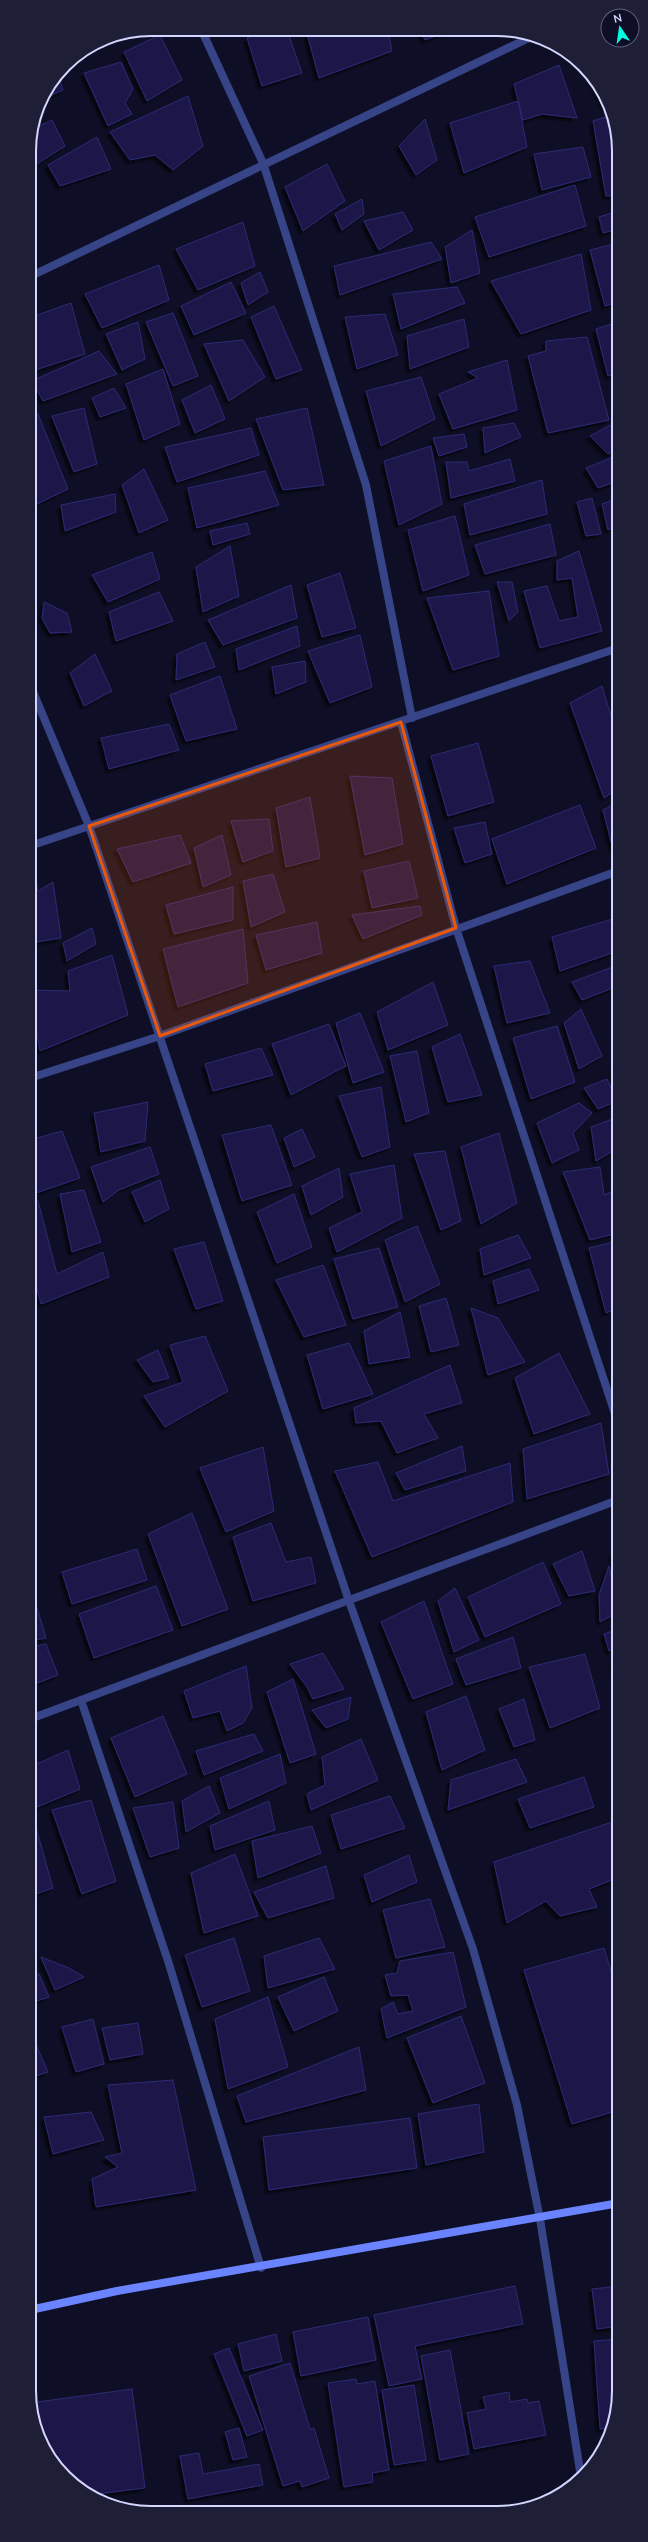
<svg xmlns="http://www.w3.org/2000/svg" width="648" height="2542" font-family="Mulish,sans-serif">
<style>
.building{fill:#1a1948;stroke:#2b2b75;filter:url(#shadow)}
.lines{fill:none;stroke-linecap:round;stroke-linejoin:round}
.street{stroke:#374487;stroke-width:8}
.secondary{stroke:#6a83ff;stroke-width:8}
.marked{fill:#e8590c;fill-opacity:0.2;stroke:#e8590c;stroke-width:3;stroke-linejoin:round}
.rim{fill:none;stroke:#d3d7ff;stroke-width:2}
</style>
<defs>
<filter id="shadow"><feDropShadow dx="-3.5" dy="3.5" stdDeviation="1" flood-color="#0009"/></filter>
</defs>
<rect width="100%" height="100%" fill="#0e0f26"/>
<g class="building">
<path d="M269,30H287L302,73L262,86L247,38Z"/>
<path d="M306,30L388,31L392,51L319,78Z"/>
<path d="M421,31H448L425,40Z"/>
<path d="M160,35L182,80L147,101L124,52Z"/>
<path d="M121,62L133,89L125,103L132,114L108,126L84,73Z"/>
<path d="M559,65L577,118L542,114L523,120L514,84Z"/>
<path d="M590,73L606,97L609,107H605Z"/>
<path d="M58,75L63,90L41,100Z"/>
<path d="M188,96L203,146L173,170L155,155L130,160L110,132Z"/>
<path d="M518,101L527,147L464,173L450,123Z"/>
<path d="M612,115L618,135V195L606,196L593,121Z"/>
<path d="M425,119L437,160L416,175L399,146Z"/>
<path d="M52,120L65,146L29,169V143L33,129Z"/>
<path d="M97,137L111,169L60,186L48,165Z"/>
<path d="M583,147L591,177L542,190L534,154Z"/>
<path d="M327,164L345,201L303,231L285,187Z"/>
<path d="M575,185L586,226L489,257L475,217Z"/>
<path d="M362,199L364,214L342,230L335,214Z"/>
<path d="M618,211V229L603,233L599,217Z"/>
<path d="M403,212L413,230L379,250L364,221Z"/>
<path d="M243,222L255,266L198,290L176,249Z"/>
<path d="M472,230L480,273L451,283L445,247Z"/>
<path d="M431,242L442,259L340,295L334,266Z"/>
<path d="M618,243V302L605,306L590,250Z"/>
<path d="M581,254L591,310L521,334L491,281Z"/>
<path d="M159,265L169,300L102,328L85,294Z"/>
<path d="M260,272L268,292L248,305L241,283Z"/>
<path d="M231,282L246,313L194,335L181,306Z"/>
<path d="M457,287L465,303L401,329L393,294Z"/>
<path d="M71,303L85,354L29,372V318Z"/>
<path d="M274,306L302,370L276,379L251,317Z"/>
<path d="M173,313L198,376L173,386L146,322Z"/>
<path d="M385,314L398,355L357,369L345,317Z"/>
<path d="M464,319L469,347L410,369L407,336Z"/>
<path d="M138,322L145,359L122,370L106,334Z"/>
<path d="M618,322V373L608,376L596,329Z"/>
<path d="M587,337L609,420L548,433L528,356L546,351V341Z"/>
<path d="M243,340L265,377L229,401L204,344Z"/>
<path d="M99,351L117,374L43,401L32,381Z"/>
<path d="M507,360L517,410L453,429L439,394L478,378L468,372Z"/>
<path d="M163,369L180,424L144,440L126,384Z"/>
<path d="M421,377L435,419L381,446L366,391Z"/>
<path d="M211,385L225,419L195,433L182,400Z"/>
<path d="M114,388L126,408L100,417L92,398Z"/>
<path d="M84,408L97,464L74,472L52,416Z"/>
<path d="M307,408L324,485L283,490L256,419Z"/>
<path d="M38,414L68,489L29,508V419Z"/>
<path d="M618,421V448L608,454L590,436Z"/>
<path d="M514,423L521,437L485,453L483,428Z"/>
<path d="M251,428L259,455L177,482L165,447Z"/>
<path d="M464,434L467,447L439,456L433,438Z"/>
<path d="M431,446L442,504L399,525L384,461Z"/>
<path d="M618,455V481L598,488L586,468Z"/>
<path d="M510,459L515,481L451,498L446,462H467L469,471Z"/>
<path d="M144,469L168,520L139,533L122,485Z"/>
<path d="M265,471L279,505L197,528L188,488Z"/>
<path d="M542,480L547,514L470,535L464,504Z"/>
<path d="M115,494L116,512L65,531L61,505Z"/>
<path d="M592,498L601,534L586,536L577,502Z"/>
<path d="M618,498V526L608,530L602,504Z"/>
<path d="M455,516L469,575L423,591L408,530Z"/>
<path d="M247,523L250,534L213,545L210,531Z"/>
<path d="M550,524L556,555L485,574L475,545Z"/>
<path d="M230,546L239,596L203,612L196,567Z"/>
<path d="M579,551L602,631L540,648L524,591L547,586L559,621L578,617L572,578L557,580V561Z"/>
<path d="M152,552L160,579L108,602L92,575Z"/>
<path d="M340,573L356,628L322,637L307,585Z"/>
<path d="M497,582H512L518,612L509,621Z"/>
<path d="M291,585L297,618L223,645L208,620Z"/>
<path d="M489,591L499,656L453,670L427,598Z"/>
<path d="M159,592L173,621L116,641L109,612Z"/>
<path d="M44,602L67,613L72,632L50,633L42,618Z"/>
<path d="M297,626L300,646L239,670L236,649Z"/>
<path d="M360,635L372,687L330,703L308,651Z"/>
<path d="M205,642L215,667L176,680L177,654Z"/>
<path d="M95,654L112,691L84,706L70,673Z"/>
<path d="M305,661L306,682L276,694L272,667Z"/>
<path d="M220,676L237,729L186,741L170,695Z"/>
<path d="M602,686L618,739V789L604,798L570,703Z"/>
<path d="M169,724L179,750L109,769L101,738Z"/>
<path d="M478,743L494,802L448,816L431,756Z"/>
<path d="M29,775L37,791L29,794Z"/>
<path d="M350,776L392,778L403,844L365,855Z"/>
<path d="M310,797L320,858L286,867L276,808Z"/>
<path d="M618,802V847L613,849L603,810Z"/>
<path d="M580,805L596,848L507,884L492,839Z"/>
<path d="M269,819L273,851L243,862L231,821Z"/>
<path d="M485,822L492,854L465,863L454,828Z"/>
<path d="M180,835L191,863L133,882L117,849Z"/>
<path d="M222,835L231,875L203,887L194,848Z"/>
<path d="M409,861L418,898L372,908L364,871Z"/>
<path d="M273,874L285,912L251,927L243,881Z"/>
<path d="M35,877L38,891L53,882L61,938L30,943V878Z"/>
<path d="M233,887V920L174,934L166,905Z"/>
<path d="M420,906L422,915L363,939L352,915Z"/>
<path d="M616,918L618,951L560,971L552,937Z"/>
<path d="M317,922L322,953L266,970L256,935Z"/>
<path d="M92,928L96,944L67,961L63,943Z"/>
<path d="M243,929L248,983L178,1007L163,949Z"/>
<path d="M112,955L128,1015L40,1051L30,990L70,991L68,971Z"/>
<path d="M530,961L550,1013L507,1023L494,966Z"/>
<path d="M618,965V986L582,1000L572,982Z"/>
<path d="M433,982L448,1025L388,1050L377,1012Z"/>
<path d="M581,1009L602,1056L579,1069L564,1023Z"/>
<path d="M360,1013L384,1072L353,1083L336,1023Z"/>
<path d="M329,1024L346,1066L291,1095L272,1044Z"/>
<path d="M557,1026L575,1082L531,1099L513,1038Z"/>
<path d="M460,1034L482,1095L448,1102L432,1047Z"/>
<path d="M261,1048L273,1075L213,1091L205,1064Z"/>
<path d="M417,1051L429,1113L406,1122L390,1056Z"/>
<path d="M618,1067V1088L613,1069Z"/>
<path d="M607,1079L617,1101L598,1109L584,1088Z"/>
<path d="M381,1087L390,1147L362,1157L339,1096Z"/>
<path d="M148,1102L145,1141L101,1152L94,1113Z"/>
<path d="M579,1103L592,1113L573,1133L579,1150L552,1163L537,1123Z"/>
<path d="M618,1117V1148L596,1161L591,1127Z"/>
<path d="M271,1125L292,1185L242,1201L222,1135Z"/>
<path d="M302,1129L315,1157L294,1167L284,1138Z"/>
<path d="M62,1131L80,1178L30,1195V1140Z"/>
<path d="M499,1133L517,1203L481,1224L461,1147Z"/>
<path d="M150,1147L159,1174L119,1190L103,1202L91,1167Z"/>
<path d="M445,1151L461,1221L441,1230L414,1154Z"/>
<path d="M394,1165L402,1218L337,1252L329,1228L362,1212L350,1174Z"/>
<path d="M600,1167L604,1195L618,1189V1233L590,1240L563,1172Z"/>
<path d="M339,1168L343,1197L311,1215L302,1186Z"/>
<path d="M160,1180L169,1209L145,1222L132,1192Z"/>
<path d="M84,1190L101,1242L72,1252L60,1194Z"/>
<path d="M294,1194L312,1247L277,1263L257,1212Z"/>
<path d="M38,1201L57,1274L103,1252L109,1277L41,1304L30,1261V1204Z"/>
<path d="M417,1226L440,1284L405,1302L385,1240Z"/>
<path d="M518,1235L531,1258L484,1275L480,1249Z"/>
<path d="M618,1241V1308L606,1313L589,1248Z"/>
<path d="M204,1242L223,1301L196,1309L174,1249Z"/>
<path d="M379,1248L398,1307L353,1319L334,1259Z"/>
<path d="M323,1265L346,1325L304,1337L276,1280Z"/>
<path d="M529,1269L539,1290L498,1304L493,1281Z"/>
<path d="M446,1298L459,1345L431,1352L419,1306Z"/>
<path d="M471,1308L498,1318L525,1362L488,1375Z"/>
<path d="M400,1312L410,1357L369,1364L364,1331Z"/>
<path d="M205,1336L228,1391L165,1427L144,1396L183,1382L170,1345Z"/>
<path d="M349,1343L373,1394L323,1409L307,1355Z"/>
<path d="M158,1350L169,1378L153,1382L137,1360Z"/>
<path d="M559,1353L590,1414L534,1434L515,1378Z"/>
<path d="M450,1365L462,1403L424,1414L438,1438L397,1453L381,1421L356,1423L354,1408Z"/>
<path d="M601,1423L609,1474L527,1499L523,1449Z"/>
<path d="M462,1446L466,1471L405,1490L396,1473Z"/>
<path d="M263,1447L274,1511L226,1532L200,1468Z"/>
<path d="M378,1462L393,1501L510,1463L513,1502L372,1557L335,1471Z"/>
<path d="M192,1513L228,1609L182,1626L148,1534Z"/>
<path d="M271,1523L286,1562L311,1557L316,1583L253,1601L233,1537Z"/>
<path d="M137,1549L147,1580L72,1604L62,1572Z"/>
<path d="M582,1551L595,1591L569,1596L553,1564Z"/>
<path d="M618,1552V1572L612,1555Z"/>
<path d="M543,1562L561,1604L485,1637L468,1597Z"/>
<path d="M609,1566L618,1612L600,1622L599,1595Z"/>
<path d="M156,1586L173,1630L94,1658L79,1614Z"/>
<path d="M455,1588L479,1640L454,1652L438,1601Z"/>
<path d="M33,1594L46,1638L30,1641V1595Z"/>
<path d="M424,1601L453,1684L413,1699L381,1622Z"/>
<path d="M618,1629V1648L609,1651L604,1634Z"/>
<path d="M513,1637L521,1668L466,1685L456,1659Z"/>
<path d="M46,1644L58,1675L30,1686V1647Z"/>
<path d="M323,1653L344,1689L313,1699L307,1687L290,1664Z"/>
<path d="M585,1654L600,1708L550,1728L529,1667Z"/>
<path d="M618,1658V1683L613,1660Z"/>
<path d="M246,1666L252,1708L243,1723L227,1731L220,1711L193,1718L184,1691Z"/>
<path d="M293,1679L316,1754L290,1763L267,1692Z"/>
<path d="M466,1696L485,1750L442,1770L426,1712Z"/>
<path d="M351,1697L348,1719L326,1728L312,1710Z"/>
<path d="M524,1699L535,1740L514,1747L499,1709Z"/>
<path d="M163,1716L187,1774L135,1797L111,1738Z"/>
<path d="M254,1734L263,1751L204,1775L196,1751Z"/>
<path d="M361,1739L378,1780L311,1810L307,1794L325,1785L322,1757Z"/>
<path d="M68,1750L80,1789L30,1810V1767Z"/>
<path d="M280,1754L286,1783L229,1809L220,1778Z"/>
<path d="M516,1759L527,1782L448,1810L451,1780Z"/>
<path d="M584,1777L594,1807L530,1828L518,1799Z"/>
<path d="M209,1786L220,1813L186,1832L182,1801Z"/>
<path d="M390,1796L405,1828L341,1849L331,1815Z"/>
<path d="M91,1800L116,1881L82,1894L52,1810Z"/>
<path d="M269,1801L275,1830L215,1850L210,1826Z"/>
<path d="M173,1802L179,1848L150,1857L133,1808Z"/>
<path d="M615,1821L619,1834V1877L589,1889L597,1907L560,1916L546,1901L507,1923L494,1862Z"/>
<path d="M35,1824L53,1888L30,1896V1825Z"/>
<path d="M312,1826L321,1853L258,1878L252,1841Z"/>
<path d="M235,1854L258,1916L204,1933L191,1873Z"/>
<path d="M409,1855L417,1882L372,1902L364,1875Z"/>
<path d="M326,1866L334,1898L268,1918L254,1892Z"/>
<path d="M430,1899L445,1947L396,1958L383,1910Z"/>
<path d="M234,1938L250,1991L202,2007L185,1955Z"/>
<path d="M319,1938L335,1969L268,1988L264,1956Z"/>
<path d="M604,1948L619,1998V2110L572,2124L524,1970Z"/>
<path d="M453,1952L466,2007L387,2038L381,2009L393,2002L398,2014L413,2011L408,1995L391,1996L385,1975L397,1973L400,1961Z"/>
<path d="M41,1957L69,1968L84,1977L55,1990Z"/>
<path d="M39,1974L49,1997L30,2003V1978Z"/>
<path d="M324,1977L338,2011L294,2031L278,1997Z"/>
<path d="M268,1997L288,2067L228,2089L215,2019Z"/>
<path d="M461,2016L485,2083L433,2103L407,2038Z"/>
<path d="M93,2019L104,2064L76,2072L62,2027Z"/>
<path d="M138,2023L143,2054L110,2060L102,2028Z"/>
<path d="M30,2031L48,2072L30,2078Z"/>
<path d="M359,2047L366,2090L246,2122L237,2096Z"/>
<path d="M173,2080L196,2190L96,2207L92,2179L118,2167L105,2157L122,2153L108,2085Z"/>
<path d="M479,2104L484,2152L426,2165L418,2114Z"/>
<path d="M91,2112L104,2140L53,2154L44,2117Z"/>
<path d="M410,2118L417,2168L269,2190L263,2137Z"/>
<path d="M515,2286L523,2324L415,2346L422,2379L389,2386L374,2315Z"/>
<path d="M619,2286V2326L597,2329L592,2289Z"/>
<path d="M368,2317L376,2360L301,2376L293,2332Z"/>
<path d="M276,2334L282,2361L244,2371L238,2344Z"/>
<path d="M619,2339V2399L612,2428L600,2429L594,2341Z"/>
<path d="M229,2348L263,2430L247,2436L214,2354Z"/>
<path d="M450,2350L469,2454L440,2460L421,2356Z"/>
<path d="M290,2363L310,2429L314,2428L329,2478L302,2487L300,2481L283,2486L249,2376Z"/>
<path d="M356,2379L357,2384L375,2381L389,2470L372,2473L373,2482L344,2487L328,2383Z"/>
<path d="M414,2385L426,2460L394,2465L382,2390Z"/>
<path d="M132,2389L145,2488L89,2495L65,2477L42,2445L30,2403Z"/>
<path d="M509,2392L510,2402L527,2399L528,2403L539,2401L546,2435L474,2449L467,2413L486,2409L483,2397Z"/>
<path d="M239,2428L247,2457L233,2460L225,2432Z"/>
<path d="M199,2453L203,2474L259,2464L263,2485L188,2499L180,2456Z"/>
</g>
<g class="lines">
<g class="street">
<path d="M201,29L263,163L366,485L412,718"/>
<path d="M29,277L533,36"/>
<path d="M29,682L89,826L349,1601L473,1949L517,2105L540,2219L581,2477"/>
<path d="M401,722L456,928L618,1423"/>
<path d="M30,846L618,648"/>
<path d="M30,1078L160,1036L618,871"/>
<path d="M81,1700L169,1964L261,2268"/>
<path d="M30,1719L618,1500"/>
</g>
<path class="secondary" d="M30,2310L117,2291L619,2203"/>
</g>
<path class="marked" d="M401,722L456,928L160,1036L89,826Z"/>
<path d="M0 0H648V2542H0ZM151 36H497A115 115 0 0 1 612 151V2391A115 115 0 0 1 497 2506H151A115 115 0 0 1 36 2391V151A115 115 0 0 1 151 36Z" fill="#1e1f37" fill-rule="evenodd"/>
<path class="rim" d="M151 36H497A115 115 0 0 1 612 151V2391A115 115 0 0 1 497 2506H151A115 115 0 0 1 36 2391V151A115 115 0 0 1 151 36Z"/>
<g transform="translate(620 28) rotate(347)"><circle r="19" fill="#0e0f26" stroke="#5d5f7d"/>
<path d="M0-3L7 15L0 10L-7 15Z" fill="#00fee7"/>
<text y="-6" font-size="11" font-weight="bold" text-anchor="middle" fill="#d3d7ff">N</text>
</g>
</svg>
